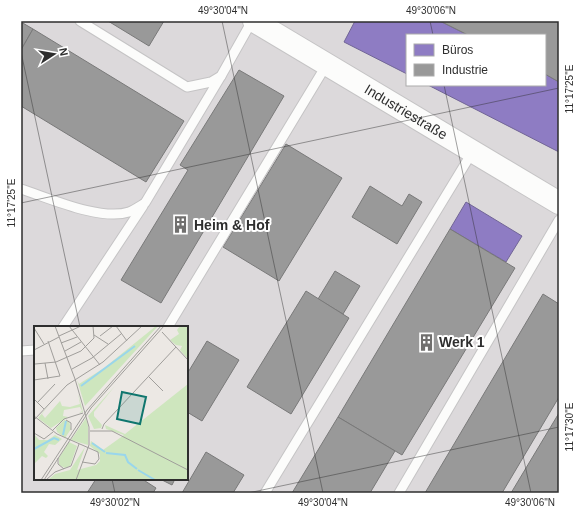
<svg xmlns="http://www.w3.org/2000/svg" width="580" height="514" font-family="Helvetica,sans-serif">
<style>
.industrial{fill:#dcd9db;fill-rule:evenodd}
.offices{fill:#8e7cc3;stroke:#716596}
.industry{fill:#999;stroke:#797979}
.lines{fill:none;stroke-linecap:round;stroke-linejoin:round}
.lane-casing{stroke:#c5c4c5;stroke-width:11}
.secondary-casing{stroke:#c5c4c5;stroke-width:24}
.lane{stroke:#fcfcfb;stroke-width:9}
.secondary{stroke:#fcfcfb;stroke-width:22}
.ticks{fill:none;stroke:#2e2e2e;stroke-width:1;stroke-opacity:0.45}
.labels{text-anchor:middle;stroke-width:4;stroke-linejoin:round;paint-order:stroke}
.street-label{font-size:14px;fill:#2e2e2e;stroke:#fff}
.poi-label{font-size:14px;font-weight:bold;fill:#2e2e2e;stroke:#fff;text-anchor:start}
.inset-river{fill:none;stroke:#99d6ec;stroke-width:2}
.inset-road{fill:none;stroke:#a09e9b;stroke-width:1}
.view{fill:#0f766e;fill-opacity:0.15;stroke:#0f766e;stroke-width:2}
.inset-edge{fill:none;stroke:#2e2e2e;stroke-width:2}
.neatline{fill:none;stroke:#2e2e2e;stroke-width:1.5}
.ticks-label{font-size:10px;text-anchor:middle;fill:#2e2e2e}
</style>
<rect width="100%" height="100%" fill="#ece8e4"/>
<path class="industrial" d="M21,21H559V493H22L21,492ZM407,35H545V85H407ZM35,327H187V479H35Z"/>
<g class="offices">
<path d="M355,21H440L468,35H407V74L344,42Z"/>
<path d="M545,74L559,82V152L428,85H545Z"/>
<path d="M466,202L522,236L506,262L450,229Z"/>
</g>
<g class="industry">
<path d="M108,21H164L149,46Z"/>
<path d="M440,21H559V82L545,74V35H468Z"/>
<path d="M21,22L33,29L21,50Z"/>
<path d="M33,29L184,121L146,182L21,106V50Z"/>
<path d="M239,70L284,96L161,303L121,280L188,170L180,165Z"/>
<path d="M286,144L342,178L279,281L223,247Z"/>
<path d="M370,186L402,206L409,194L422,202L397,244L352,217Z"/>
<path d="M450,229L515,268L402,455L338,417Z"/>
<path d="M335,271L360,286L343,314L318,299Z"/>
<path d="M306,291L349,318L291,414L247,387Z"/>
<path d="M543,294L559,304V397L502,493H425Z"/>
<path d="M207,341L239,360L202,421L187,412V374Z"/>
<path d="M559,413V493H511Z"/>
<path d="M338,417L395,451L370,493H292Z"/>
<path d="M206,452L244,475L233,493H182Z"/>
<path d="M96,479H142L156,488L153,493H87Z"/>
<path d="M160,479H175L172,485Z"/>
</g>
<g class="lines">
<defs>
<g id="lane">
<path d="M80,21L187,87L211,82L221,76L252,21"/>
<path d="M21,189C49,198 100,221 129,212C134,210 140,206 145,203L221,76"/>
<path d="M63,327L143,206"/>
<path d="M168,327L327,64"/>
<path d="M21,351L35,350"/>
<path d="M265,493L473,151"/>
<path d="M399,493L559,220"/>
</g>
<g id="secondary">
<path id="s1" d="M254,21L559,203"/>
</g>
</defs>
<use href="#lane" class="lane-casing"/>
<use href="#secondary" class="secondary-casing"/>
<use href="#lane" class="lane"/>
<use href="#secondary" class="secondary"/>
</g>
<path class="ticks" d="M222,21L323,493M430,21L433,35M21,52L80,327M444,85L531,493M21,203L559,88M112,479L115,493M248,493L559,427"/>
<defs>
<symbol id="building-bare" viewBox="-9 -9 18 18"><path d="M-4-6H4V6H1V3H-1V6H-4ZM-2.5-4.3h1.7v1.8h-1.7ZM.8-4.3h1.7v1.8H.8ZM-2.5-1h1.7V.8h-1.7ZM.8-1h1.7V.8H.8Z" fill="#706f6e" stroke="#fff" stroke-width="2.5" paint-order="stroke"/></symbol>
</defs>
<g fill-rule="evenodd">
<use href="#building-bare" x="168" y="212" width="25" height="25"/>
<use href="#building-bare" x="414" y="330" width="25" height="25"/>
</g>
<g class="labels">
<g class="street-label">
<text dy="5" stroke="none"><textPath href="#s1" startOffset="177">Industriestraße</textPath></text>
</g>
<g class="poi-label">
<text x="194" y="230">Heim &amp; Hof</text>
<text x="439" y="347">Werk 1</text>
</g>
</g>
<g transform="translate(34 326)">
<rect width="154" height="154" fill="#ece8e4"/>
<path d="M122,0H124L51,80L43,54L46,60L45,58L70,42ZM146,0H154V33L146,24L148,20L142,19L136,14L145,8L143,4ZM154,58V154H14L21,148L36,144L51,121L43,144L62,139L66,135V128L56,120L57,115L69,124L90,109L72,103L71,99L91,108ZM81,60L60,86V90L68,99L67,102L60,103L54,90ZM44,67L49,86L45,87L48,85L46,81L30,84L29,90L34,91L17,102L4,92L15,79L8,88L11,92L26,75L28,80L36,81L46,78ZM52,92L54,100L52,102L54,100V119L37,114ZM30,94L35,95L37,103L31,112L23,106L22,102ZM0,108L5,114H14L21,109L28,113L21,119L15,118L10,126L14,130L12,132L8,130L1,137ZM35,116L43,120L36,140L31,142L25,139V132Z" fill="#cee6be"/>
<path class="inset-river" d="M47,60L101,20M29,109L32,95M58,117L71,126M0,123L20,112L25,114M72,127L91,129L94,136L103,143M104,144L121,154"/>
<path class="inset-road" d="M21,0L41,53L55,101V119L42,154M35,0L66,39M82,0L93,15M0,2L10,18M128,6L154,34M60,9L74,18M25,10L47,0M66,10L79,0M27,17L43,11M0,24L25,11M31,25L47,16M0,34V59M11,37L14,53M1,38L22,36L47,25L60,12L59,0M38,43L58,32L87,8M115,51L129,65M0,54L26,50L14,15M0,73L10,83M3,77L21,58M0,90L23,108L64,126L65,133L61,138L48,136M0,94L33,59L69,36L108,0M32,94L37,97V104M68,103L70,98L142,21M18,105L30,93L49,87M56,105H78L154,144M0,107L10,113L19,106M24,132V138L30,143M7,154L53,84L127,0M10,154L57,82L130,0M12,154L21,146L37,140L45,118"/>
<path class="view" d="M88,66L112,71L106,98L83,93Z"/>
<rect width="154" height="154" class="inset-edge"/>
</g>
<rect width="580" height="514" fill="none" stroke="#ffffff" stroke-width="44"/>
<rect x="406" y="34" width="140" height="52" fill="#ffffff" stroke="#ababab"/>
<rect x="414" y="44" width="20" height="12" fill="#8e7cc3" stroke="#ababab"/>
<text x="442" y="54" font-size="12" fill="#2e2e2e">Büros</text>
<rect x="414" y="64" width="20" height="12" fill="#999999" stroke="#ababab"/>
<text x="442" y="74" font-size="12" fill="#2e2e2e">Industrie</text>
<g transform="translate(54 54) rotate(78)" stroke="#ffffff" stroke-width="3" paint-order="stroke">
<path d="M0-3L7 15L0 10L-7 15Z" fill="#2e2e2e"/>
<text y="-6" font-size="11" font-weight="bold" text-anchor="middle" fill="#2e2e2e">N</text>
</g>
<rect x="22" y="22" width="536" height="470" class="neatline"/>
<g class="ticks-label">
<text x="223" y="14">49°30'04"N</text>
<text x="431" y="14">49°30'06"N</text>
<text transform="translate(569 89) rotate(-90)" y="4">11°17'25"E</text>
<text transform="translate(11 203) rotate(-90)" y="4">11°17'25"E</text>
<text transform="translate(569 427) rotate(-90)" y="4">11°17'30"E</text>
<text x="115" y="506">49°30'02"N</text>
<text x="323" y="506">49°30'04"N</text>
<text x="530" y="506">49°30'06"N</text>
</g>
</svg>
